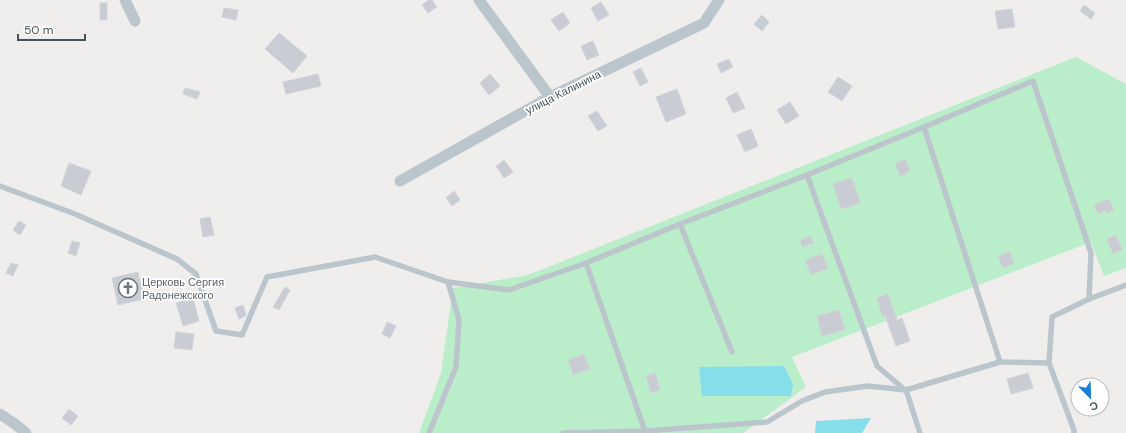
<svg xmlns="http://www.w3.org/2000/svg" width="1126" height="433" font-family="'DM Sans',sans-serif">
<style>
.green{fill:#baeeca}
.water{fill:#87deeb}
.building{fill:#c9ccd2;stroke:#d1d4d9}
.lines{fill:none;stroke-linecap:round;stroke-linejoin:round}
.service{stroke:#bbc6cc;stroke-width:5.5}
.minor{stroke:#bbc6cc;stroke-width:11}
.labels{text-anchor:middle;stroke-width:3.5;stroke-linejoin:round;paint-order:stroke}
.street-label{font-size:11px;fill:#45525a;stroke:#fff}
.worship-label{font-size:11px;fill:#5b616d;stroke:#fff;text-anchor:start}
</style>
<rect width="100%" height="100%" fill="#f0eded"/>
<path class="green" d="M1076,57L1126,84V268L1104,276L1091,242L792,357L806,387L743,433H419L441,373L453,288L528,275Z"/>
<g class="water">
<path d="M784,366L793,384L791,396H702L699,367Z"/>
<path d="M871,418L862,433H815L816,421Z"/>
</g>
<g class="building">
<path d="M429,0H432L437,7L428,13L422,5Z"/>
<path d="M601,2L609,15L598,21L591,8Z"/>
<rect x="100" y="3" width="7" height="17"/>
<path d="M1084,5L1095,13L1091,19L1080,11Z"/>
<path d="M224,8L238,10L236,20L222,17Z"/>
<path d="M1012,9L1015,27L998,29L995,11Z"/>
<path d="M563,12L570,23L559,31L551,20Z"/>
<path d="M762,15L769,22L762,31L754,24Z"/>
<path d="M279,33L307,56L293,73L265,49Z"/>
<path d="M593,41L599,55L587,60L581,46Z"/>
<path d="M729,59L733,67L721,73L717,64Z"/>
<path d="M641,68L648,82L640,86L633,72Z"/>
<path d="M318,74L321,86L286,94L283,82Z"/>
<path d="M490,74L500,86L489,95L480,83Z"/>
<path d="M838,77L852,86L842,101L828,92Z"/>
<path d="M185,88L200,92L197,99L183,94Z"/>
<path d="M677,89L686,114L666,122L656,97Z"/>
<path d="M737,92L745,108L733,113L726,98Z"/>
<path d="M790,102L799,116L786,124L777,110Z"/>
<path d="M597,111L607,126L598,131L588,116Z"/>
<path d="M751,129L758,146L745,152L737,135Z"/>
<path d="M905,159L910,171L900,176L895,164Z"/>
<path d="M504,160L513,172L504,178L496,166Z"/>
<path d="M69,163L91,171L81,195L61,186Z"/>
<path d="M852,178L860,203L841,209L833,184Z"/>
<path d="M454,191L460,200L452,206L446,198Z"/>
<path d="M1109,199L1114,210L1107,213L1106,210L1098,214L1094,205Z"/>
<path d="M210,217L214,235L203,237L200,219Z"/>
<path d="M19,221L26,225L20,235L13,230Z"/>
<path d="M1116,235L1122,250L1113,254L1107,239Z"/>
<path d="M811,236L814,243L802,247L800,240Z"/>
<path d="M72,241L80,243L76,256L68,253Z"/>
<path d="M1010,251L1014,264L1003,268L998,256Z"/>
<path d="M822,254L828,268L811,275L805,260Z"/>
<path d="M11,263L18,265L13,276L6,273Z"/>
<path d="M138,272L144,299L118,305L112,278Z"/>
<path d="M285,287L290,290L279,310L273,307Z"/>
<path d="M888,294L897,320L902,318L910,341L896,346L885,315L882,316L877,298Z"/>
<path d="M193,298L199,321L183,326L176,303Z"/>
<path d="M243,305L246,315L245,316L239,319L235,308Z"/>
<path d="M839,310L845,330L822,336L817,316Z"/>
<path d="M387,322L396,326L390,338L382,334Z"/>
<path d="M176,332L194,334L192,350L174,348Z"/>
<path d="M584,354L590,369L573,375L568,360Z"/>
<path d="M655,373L660,390L651,393L646,376Z"/>
<path d="M1028,373L1033,388L1011,394L1007,379Z"/>
<path d="M69,409L78,416L71,425L62,418Z"/>
</g>
<g class="lines">
<g class="service">
<path d="M924,127L1000,362L1049,363"/>
<path d="M807,175L877,366L905,390"/>
<path d="M0,186L75,214L177,259L196,274L216,331L242,335L267,277L375,257L448,282L459,320L456,367L429,433"/>
<path d="M680,224L732,352"/>
<path d="M586,263L645,431"/>
<path d="M448,282L509,290L586,263L680,224L807,175L924,127L1033,81L1091,253L1089,299L1052,317L1049,363L1074,430V433"/>
<path d="M1089,299L1126,285"/>
<path d="M563,433L645,431L767,422L802,401L825,392L868,386L906,390"/>
<path d="M920,433L906,390L1000,362"/>
</g>
<g class="minor">
<path d="M125,0L135,21"/>
<path d="M479,0L550,97"/>
<path d="M400,181L550,97L704,23L719,0"/>
<path d="M0,414L15,424L26,433"/>
</g>
</g>
<defs>
<symbol id="church-ring" viewBox="-11 -11 22 22"><circle r="9.5" fill="#fff" stroke="#6b7280" stroke-width="1.5"/><path d="M-1.2-6h2.4v3.5h3.3v2.4h-3.3V6h-2.4V-.1h-3.3v-2.4h3.3Z" fill="#6b7280"/></symbol>
</defs>
<g fill-rule="evenodd">
<use href="#church-ring" x="117" y="277" width="22" height="22"/>
</g>
<g class="labels">
<g class="street-label">
<text transform="translate(563 92) rotate(-27)" y="4">улица Калинина</text>
</g>
<g class="worship-label">
<text x="142" y="286">Церковь Сергия<tspan x="142" dy="13">Радонежского</tspan></text>
</g>
</g>
<g transform="translate(1090 397) rotate(157)"><circle r="19" fill="#ffffff" stroke="#b5babd"/>
<path d="M0-3L7 15L0 10L-7 15Z" fill="#197fdd"/>
<text y="-6" font-size="11" font-weight="bold" text-anchor="middle" fill="#45525a">С</text>
</g>
<path d="M18 34v6h67v-6" fill="none" stroke="#45525a" stroke-width="2"/>
<text x="24" y="34" font-size="12" fill="#45525a" stroke="#ffffff" stroke-width="3" paint-order="stroke">50 m</text>
</svg>
